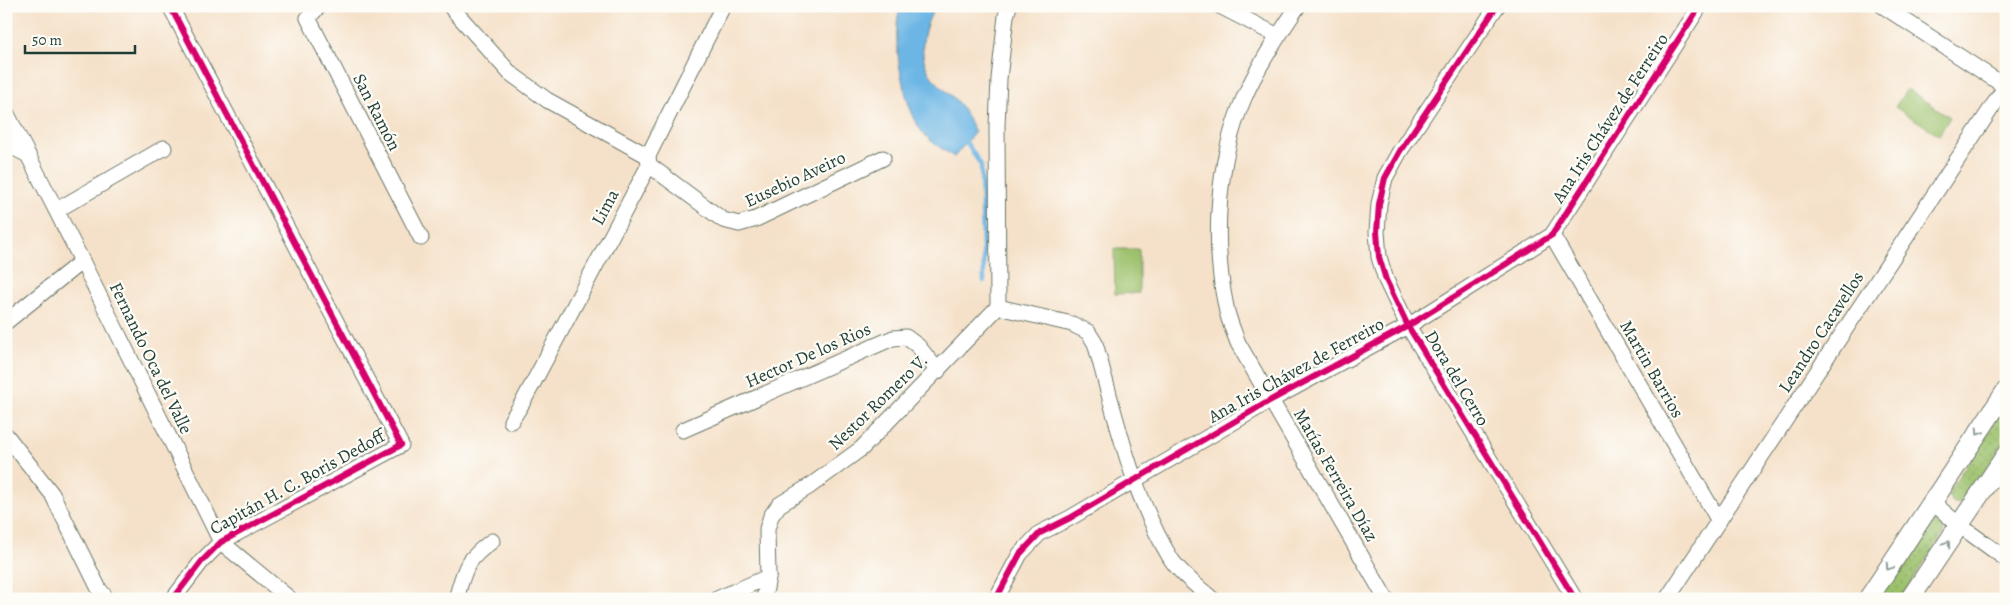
<svg xmlns="http://www.w3.org/2000/svg" width="2012" height="605" font-family="Alegreya,serif">
<style>
.grass{fill:url(#grass-dots);stroke:#5e7f50}
.pitch{fill:#9cc16c;stroke:#5e7f50}
.water{fill:#6cb6e5;stroke:#467a8c}
.lines{fill:none;stroke-linecap:round;stroke-linejoin:round}
.stream{stroke:#6cb6e5;stroke-width:4.5}
.minor-casing{stroke:#6a7668;stroke-width:17}
.tertiary-casing{stroke:#6a7668;stroke-width:21}
.minor{stroke:#fff;stroke-width:15}
.tertiary{stroke:#fff;stroke-width:19}
.cycleway-casing{stroke:#fdfcf7;stroke-width:9}
.cycleway{stroke:#d6006c;stroke-width:6}
.oneway{stroke:#8f9e9a}
.labels{text-anchor:middle;stroke-width:4.5;stroke-linejoin:round;paint-order:stroke}
.street-label{font-size:18px;fill:#1f3d34;stroke:#fdfcf7}
</style>
<defs>
<pattern id="grass-dots" width="8" height="8" patternUnits="userSpaceOnUse" patternTransform="scale(1.25)"><rect width="8" height="8" fill="#9cc16c"/><path d="M2 2h.1M6 6h.1" fill="none" stroke="#7f9e5a" stroke-width="1.8" stroke-linecap="round"/></pattern>
</defs>
<rect width="100%" height="100%" fill="#fdfcf7"/>
<filter id="ink" filterUnits="userSpaceOnUse"><feTurbulence type="fractalNoise" baseFrequency=".02" numOctaves="2"/><feDisplacementMap in="SourceGraphic" scale="10" xChannelSelector="R" yChannelSelector="G"/><feConvolveMatrix kernelMatrix="1 2 1 2 8 2 1 2 1" color-interpolation-filters="sRGB"/></filter>
<filter id="wash" filterUnits="userSpaceOnUse"><feTurbulence type="fractalNoise" baseFrequency=".0096" numOctaves="4" result="noise"/><feDisplacementMap in="SourceGraphic" scale="20" xChannelSelector="R" yChannelSelector="G"/><feGaussianBlur stdDeviation="1.12" result="paint"/><feColorMatrix in="noise" values="0 0 0 0 0 0 0 0 0 0 0 0 0 0 0 0 0 1.4 0 .05"/><feComposite in="paint" operator="in"/></filter>
<g filter="url(#wash)">
<rect width="100%" height="100%" fill="#f5e1c9"/>
<g class="grass">
<path d="M2006,405V439L1964,502L1954,503L1949,498V491Z"/>
<path d="M1930,521C1939,521 1945,525 1943,534L1900,599H1878Z"/>
</g>
<g class="pitch">
<path d="M1907,89L1950,117L1939,135L1895,107Z"/>
<path d="M1114,249H1139V293L1115,294Z"/>
</g>
<path class="water" d="M901,6H936C923,26 916,56 932,77C940,87 952,95 960,105C966,113 970,123 975,132L954,157C944,150 931,142 923,133C904,110 889,33 901,6Z"/>
<g class="lines">
<path class="stream" d="M962,139L966,142L981,165L984,281"/>
</g>
</g>
<g filter="url(#ink)">
<g class="lines">
<defs>
<g id="minor">
<path d="M170,6L401,445L221,542L202,561L173,599"/>
<path d="M319,6L308,18L421,238"/>
<path d="M450,6L510,73L547,100L648,156"/>
<path d="M1220,6L1278,36"/>
<path d="M1298,6C1279,35 1257,67 1244,98C1217,160 1212,241 1226,307C1228,319 1234,332 1238,343L1386,599"/>
<path d="M1497,6L1400,151L1385,178L1379,204L1377,232L1379,257L1386,280L1408,326L1575,599"/>
<path d="M1883,6L2006,87"/>
<path d="M6,112L82,261L221,542L290,599"/>
<path d="M6,144L28,155"/>
<path d="M649,165L723,220L739,224L756,219L883,158"/>
<path d="M57,210L164,148"/>
<path d="M1552,235L1719,521"/>
<path d="M998,307L1072,324L1088,332L1095,343C1115,414 1132,495 1171,559C1181,574 1198,587 1212,599"/>
<path d="M998,307L997,126L999,79L1006,16L1009,6"/>
<path d="M6,322L82,261"/>
<path d="M511,421L524,400L649,165L648,156L723,6"/>
<path d="M683,430L893,338L906,337L918,346L938,371"/>
<path d="M6,435L52,494L99,589L107,599"/>
<path d="M1932,502L1959,525L2006,559"/>
<path d="M456,599C465,568 465,561 492,541"/>
<path d="M717,599L768,577"/>
<path d="M764,599L768,577L767,529L771,516L779,505L810,486L862,448L998,307"/>
<path d="M996,599L1020,554L1040,533L1070,518L1271,400L1408,326L1552,235L1700,6"/>
<path d="M1667,599L2006,86"/>
</g>
<g id="tertiary">
<path d="M1868,599L2006,391"/>
<path d="M1910,599L2006,455"/>
</g>
</defs>
<use href="#minor" class="minor-casing"/>
<use href="#tertiary" class="tertiary-casing"/>
<use href="#minor" class="minor"/>
<use href="#tertiary" class="tertiary"/>
<defs>
<g id="cycleway">
<path d="M170,6L401,445L221,542L202,561L173,599"/>
<path d="M1497,6L1400,151L1385,178L1379,204L1377,232L1379,257L1386,280L1408,326L1575,599"/>
<path d="M996,599L1020,554L1040,533L1070,518L1271,400L1408,326L1552,235L1700,6"/>
</g>
</defs>
<use href="#cycleway" class="cycleway-casing"/>
<use href="#cycleway" class="cycleway"/>
</g>
<defs><path id="oneway-chevron" d="M-2-3.5L2.5 0L-2 3.5" fill="none" stroke-width="1.6" stroke-linecap="round" stroke-linejoin="round" transform="scale(1.25)"/></defs>
<g class="oneway">
<use href="#oneway-chevron" transform="translate(1979 432) rotate(123)"/>
<use href="#oneway-chevron" transform="translate(1947 544) rotate(-56)"/>
<use href="#oneway-chevron" transform="translate(1889 567) rotate(124)"/>
</g>
</g>
<g class="labels">
<g class="street-label">
<text transform="translate(377 112) rotate(63)" y="6">San Ramón</text>
<text transform="translate(1610 118) rotate(-57)" y="6">Ana Iris Chávez de Ferreiro</text>
<text transform="translate(795 179) rotate(-25)" y="6">Eusebio Aveiro</text>
<text transform="translate(605 207) rotate(-62)" y="6">Lima</text>
<text transform="translate(1821 332) rotate(-57)" y="6">Leandro Cacavellos</text>
<text transform="translate(808 355) rotate(-24)" y="6">Hector De los Rios</text>
<text transform="translate(151 358) rotate(64)" y="6">Fernando Oca del Valle</text>
<text transform="translate(1652 369) rotate(60)" y="6">Martin Barrios</text>
<text transform="translate(1296 370) rotate(-29)" y="6">Ana Iris Chávez de Ferreiro</text>
<text transform="translate(1457 378) rotate(59)" y="6">Dora del Cerro</text>
<text transform="translate(878 402) rotate(-44)" y="6">Nestor Romero V.</text>
<text transform="translate(1336 475) rotate(60)" y="6">Matías Ferreira Díaz</text>
<text transform="translate(297 482) rotate(-29)" y="6">Capitán H. C. Boris Dedoff</text>
</g>
</g>
<rect width="2012" height="605" fill="none" stroke="#fdfcf7" stroke-width="25"/>
<path d="M25 45v8h110v-8" fill="none" stroke="#1f3d34" stroke-width="2.5"/>
<text x="32" y="45" font-size="15" fill="#1f3d34" stroke="#fdfcf7" stroke-width="4" paint-order="stroke">50 m</text>
</svg>
